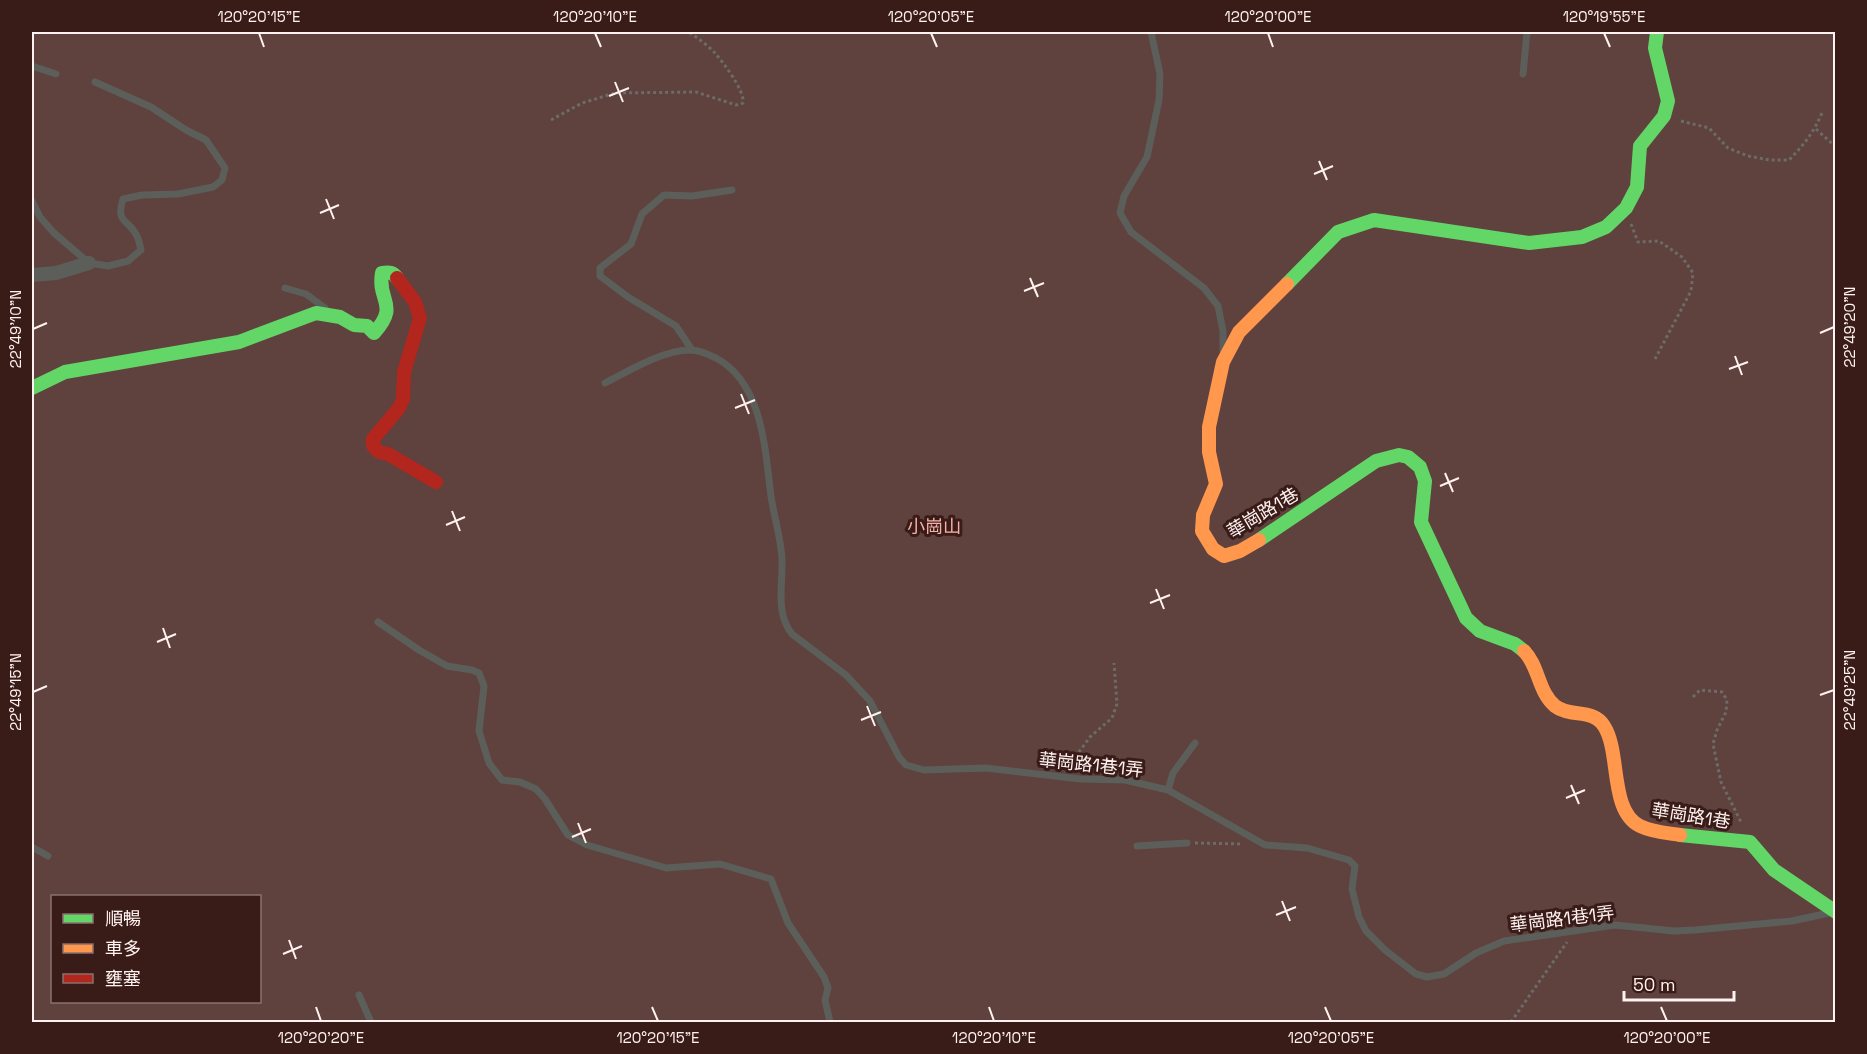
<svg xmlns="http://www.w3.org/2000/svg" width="1867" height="1054" font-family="'Space Grotesk','Noto Sans TC',sans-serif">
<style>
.green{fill:#5f413e;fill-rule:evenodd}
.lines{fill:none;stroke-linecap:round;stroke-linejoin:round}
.path{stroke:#6d6b68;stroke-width:3;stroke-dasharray:3 3;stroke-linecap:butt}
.lane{stroke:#5c5e5a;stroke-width:7}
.street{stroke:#5c5e5a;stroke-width:14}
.fast{stroke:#63d668;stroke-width:14}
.slow{stroke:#ff974d;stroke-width:14}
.jam{stroke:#b3261e;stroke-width:14}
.ticks{fill:none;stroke:#fff2f0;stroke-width:2}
.labels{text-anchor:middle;stroke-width:6;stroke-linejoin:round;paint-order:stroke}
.street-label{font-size:18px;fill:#fff2f0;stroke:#391b18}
.park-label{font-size:18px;fill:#f6b1a8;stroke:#391b18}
.neatline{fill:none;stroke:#fff2f0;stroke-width:2}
.ticks-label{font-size:15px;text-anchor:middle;fill:#fff2f0}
</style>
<rect width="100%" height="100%" fill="#3c2b2a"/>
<path class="green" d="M32,32H1835V1022H32ZM52,896H260V1002H52Z"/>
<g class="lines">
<g class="path">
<path d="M551,120L582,103L615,93L696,92L736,105L743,103C745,91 723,62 715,53C707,45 697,37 688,32"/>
<path d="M1681,121L1709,128L1728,148L1748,156L1770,160H1789C1803,146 1814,132 1822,113"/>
<path d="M1816,129L1836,147"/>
<path d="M1631,224L1638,242L1659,241L1682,257L1693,273L1691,291L1655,359"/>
<path d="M1693,697L1700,690L1722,692L1727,700L1726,712L1717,730L1713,744L1721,782L1742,824"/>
<path d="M1078,769L1076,756L1090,737L1112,718L1117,704L1114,663"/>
<path d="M1195,843L1243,844"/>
<path d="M1511,1022L1567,942"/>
</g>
<g class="lane">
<path d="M1151,32L1160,74L1159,100L1147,157L1124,196L1120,213L1131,232L1204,288L1218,306L1223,331V350"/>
<path d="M32,66L56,74"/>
<path d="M1523,74L1527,32"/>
<path d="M32,201L40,217L54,233L89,263L108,266L128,261L141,250C140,246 139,240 137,236C129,219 115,224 123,199L142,195L178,194L213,187L222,180L225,168L206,140L186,130L151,107L95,82"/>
<path d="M285,288L306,294L325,308"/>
<path d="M692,350L676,326L628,297L600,276V268L631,244L642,214L664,195L692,196L732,190"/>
<path d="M605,383C628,371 663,350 690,350C699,350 708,354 716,358C763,383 765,450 771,496C774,517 781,538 782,559C783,585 775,613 792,634L846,675L870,701L899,757L906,765L924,770L986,768L1080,779L1125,780L1168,790L1265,845L1307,848L1349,860L1355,866L1352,889L1359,917L1366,931L1385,950L1416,974L1427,977L1444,974L1476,953L1504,941L1615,925L1674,931L1695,930L1792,921L1829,913"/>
<path d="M378,622L419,650L447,666L472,670L479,673L484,686L479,731L489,763L502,780L520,782L536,789L545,799L568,835L587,845L666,868L720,864L771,879L788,923L824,977L828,988L825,1000L830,1022"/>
<path d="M1168,790L1173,773L1195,743"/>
<path d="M1137,846L1187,843"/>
<path d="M32,847L48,856"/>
<path d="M359,995L371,1022"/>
</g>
<path class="street" d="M32,275L56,273L89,263"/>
<g class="fast">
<path d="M1287,284L1338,232L1374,220L1529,243L1582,237L1606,227L1626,208L1637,187L1640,146L1664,116L1668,101L1655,48L1657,32"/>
<path d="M32,388L65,372L239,342L316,313L340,317L354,325L367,326L374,333C400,304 377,302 382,273C389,272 393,272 397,278"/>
<path d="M1259,540L1376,461L1399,455L1408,457L1420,467L1425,481L1421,522L1466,618L1480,631L1515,644L1524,651"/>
<path d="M1680,835L1750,842L1774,870L1836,912"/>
</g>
<g class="slow">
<path d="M1259,540L1240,551L1224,556L1213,549L1202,531L1203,515L1216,484L1209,452V427L1223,362L1239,332L1287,284"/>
<path d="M1524,651C1539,666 1538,692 1555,706C1570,718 1593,708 1604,726C1621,752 1609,811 1640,826C1652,832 1667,833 1680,835"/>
</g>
<path class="jam" d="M397,278L415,302L420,318L404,372L403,399L399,408L373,439V446L379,452L388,454L436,482"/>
</g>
<path class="ticks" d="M259,33L264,47M595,33L601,47M931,33L937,47M1268,33L1273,47M1604,33L1610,47M615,82L623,102M609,96L629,88M1319,161L1327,180M1314,174L1333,166M326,199L334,219M320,213L339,205M1030,278L1038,297M1024,291L1044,283M33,329L47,323M1820,333L1834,327M1735,356L1742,375M1729,369L1748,362M741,394L749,414M735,408L755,400M1445,473L1453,492M1440,486L1459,478M452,511L460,531M446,525L465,517M1156,589L1164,609M1150,603L1170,595M163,628L170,648M157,642L176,634M33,692L47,686M1820,695L1834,690M867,706L875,726M861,720L881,712M1571,785L1579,804M1566,798L1585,790M578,823L586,843M572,837L591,829M1282,901L1290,921M1276,915L1296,907M289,940L296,959M283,954L302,946M316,1007L321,1021M652,1007L658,1021M989,1007L994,1021M1325,1007L1331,1021M1661,1007L1667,1021"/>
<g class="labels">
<g class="street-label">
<text transform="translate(1263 513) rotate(-31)" y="6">華崗路1巷</text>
<text transform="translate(1091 765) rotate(6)" y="6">華崗路1巷1弄</text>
<text transform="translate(1691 816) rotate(9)" y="6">華崗路1巷</text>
<text transform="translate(1562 919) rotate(-7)" y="6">華崗路1巷1弄</text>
</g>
<g class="park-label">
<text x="934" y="533">小崗山</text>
</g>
</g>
<rect width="1867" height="1054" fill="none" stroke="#391b18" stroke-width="66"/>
<rect x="51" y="895" width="210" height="108" fill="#391b18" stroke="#88716e" stroke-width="1.5"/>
<rect x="63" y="914" width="30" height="9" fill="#63d668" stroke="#88716e" stroke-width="1.5"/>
<text x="105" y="925" font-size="18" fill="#fff2f0">順暢</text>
<rect x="63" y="944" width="30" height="9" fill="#ff974d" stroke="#88716e" stroke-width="1.5"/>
<text x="105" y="955" font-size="18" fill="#fff2f0">車多</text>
<rect x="63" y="974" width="30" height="9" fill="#b3261e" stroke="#88716e" stroke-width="1.5"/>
<text x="105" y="985" font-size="18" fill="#fff2f0">壅塞</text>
<path d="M1624 991v9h110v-9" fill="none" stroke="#fff2f0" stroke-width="3"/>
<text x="1633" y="991" font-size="18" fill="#fff2f0" stroke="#391b18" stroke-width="4.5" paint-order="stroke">50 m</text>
<rect x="33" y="33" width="1801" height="988" class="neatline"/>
<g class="ticks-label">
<text x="259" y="22">120°20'15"E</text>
<text x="595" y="22">120°20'10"E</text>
<text x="931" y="22">120°20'05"E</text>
<text x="1268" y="22">120°20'00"E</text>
<text x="1604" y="22">120°19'55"E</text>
<text transform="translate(1850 327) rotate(-90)" y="5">22°49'20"N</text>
<text transform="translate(16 329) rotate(-90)" y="5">22°49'10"N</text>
<text transform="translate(1850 690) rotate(-90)" y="5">22°49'25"N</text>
<text transform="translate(16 692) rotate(-90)" y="5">22°49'15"N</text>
<text x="321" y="1043">120°20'20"E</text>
<text x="658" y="1043">120°20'15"E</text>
<text x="994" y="1043">120°20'10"E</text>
<text x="1331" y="1043">120°20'05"E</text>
<text x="1667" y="1043">120°20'00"E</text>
</g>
</svg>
